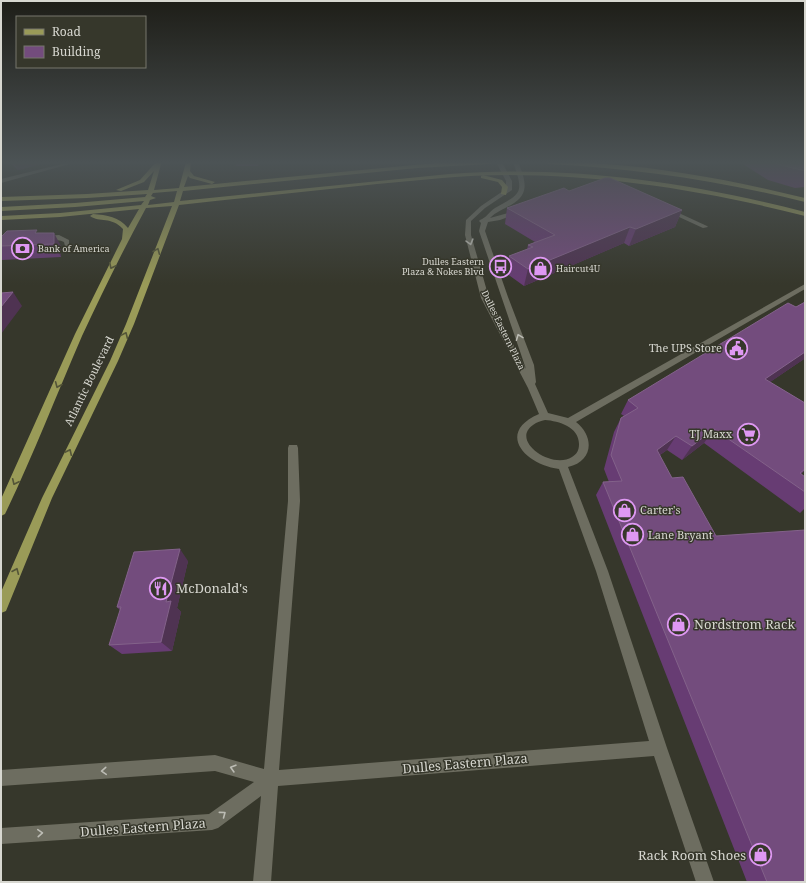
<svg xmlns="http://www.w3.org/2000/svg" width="806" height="883" font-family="'Noto Serif',serif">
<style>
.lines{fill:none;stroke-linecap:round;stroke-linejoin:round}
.minor{fill:#6d6d60;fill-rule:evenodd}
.major{fill:#9a9b58;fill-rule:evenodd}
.wall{fill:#673c73}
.shaded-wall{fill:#4f3352}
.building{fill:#734c7d;stroke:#83628a}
.oneway{stroke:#bcbcb4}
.oneway2{stroke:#545538}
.labels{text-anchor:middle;stroke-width:3;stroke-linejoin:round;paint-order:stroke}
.far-poi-label{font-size:9px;fill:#d7d7d0;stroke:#36372b;text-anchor:start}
.far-street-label{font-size:9px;fill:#d7d7d0;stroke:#36372b}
.poi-label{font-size:11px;fill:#d7d7d0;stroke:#36372b;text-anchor:end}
.street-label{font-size:11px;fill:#d7d7d0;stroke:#36372b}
.near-poi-label{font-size:13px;fill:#d7d7d0;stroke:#36372b;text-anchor:start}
.near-street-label{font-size:13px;fill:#d7d7d0;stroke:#36372b}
</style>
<rect width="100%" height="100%" fill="#36372b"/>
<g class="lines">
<g class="minor">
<path d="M70,162H77L1,183V179Z"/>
<path d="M496,162H502L512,181V190L485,208L471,221V235L489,298L526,369L479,231L481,223L479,221L480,220C486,218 489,212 495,208C522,193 524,193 513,162H518C525,179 531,194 511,205C504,209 496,212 490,218L519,210L522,212L500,220L488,222L485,231L508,297L534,365L536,382L535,384L548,413L568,418L805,284V289L576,422C595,437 593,461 568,467L608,571L667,748L714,882H696L654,756L278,786L271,882H253L261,796L218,828L212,830L1,844V828L209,814L254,782L215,771L1,786V770L215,755L264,769L288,501V448L289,445H297L298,448L300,501L279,770L649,741L596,571L559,469C526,465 495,433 539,414L528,388L481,298L465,235L466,220L481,206L506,189V181ZM545,420C559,421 579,427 579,444C579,450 577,454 572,457C552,470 510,441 533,425C537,422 541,421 545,420Z"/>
<path d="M668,208L707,226L708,227L703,228L666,211L665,210Z"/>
<path d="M59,235L69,240V246H65L64,242C56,238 47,242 41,238L44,236Z"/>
</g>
<g class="major">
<path d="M156,162H160L161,164L154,190L179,188L186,162H191L190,171L194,176L215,182L212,184L190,178L188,176L184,187L435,163L493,162L490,164L417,168L183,191L180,201L449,174C569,165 689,182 805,212V216C707,191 609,175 507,175C464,175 421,180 377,184C311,191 245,198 179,205L134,324L118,361L52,498L6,611L1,613V592L42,498L110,361L126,324L172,206L146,208C123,250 102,293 82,336C56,396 33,456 5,514L1,516V499L75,334L122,239L123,229C111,216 100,223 90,216L93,214C107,215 119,217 128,228L139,209L60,217L1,220V216L60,213L141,205L144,201L75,207L1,211V207L75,203L145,197L147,194L87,198L1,201V197L87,194L148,190L154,171L144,182L121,191L116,190L140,180ZM177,191L174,202L148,205L150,200L156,198L151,196L153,193Z"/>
<path d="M545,162C565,159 587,162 606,164C673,169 740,182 805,198V202C720,181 635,168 548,164Z"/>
<path d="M483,175L502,180L508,187L506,195L501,194L502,187L498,182L481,178V176Z"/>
</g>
</g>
<g class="wall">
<path d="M9,162H48L18,170Z"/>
<path d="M235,162H261L258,166H236Z"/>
<path d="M743,162H805V187L795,188L768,180L743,164L744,162Z"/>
<path d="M569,191L682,210L675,227L629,246L624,243L524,286L506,273L509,256L527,250L528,245L535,242L505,224L507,208Z"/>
<path d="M39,233L61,246V257L2,260L1,259V237Z"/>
<path d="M805,302V359H804L770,382L805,403V470L801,474L805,477V508L800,513L704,443L682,460L667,450L660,455L805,882H747L596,495L603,482H609L604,469L614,432L621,418L624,416L621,414L628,400Z"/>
<path d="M188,561L177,608L181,612L172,651L122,654L109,645L120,610L117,607Z"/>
</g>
<g class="shaded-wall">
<path d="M13,162H48L18,170Z"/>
<path d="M257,162H261L258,166Z"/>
<path d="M330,162H346L330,163Z"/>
<path d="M682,210L675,227L629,246L636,229Z"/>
<path d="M630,227L624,243L524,286L528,269Z"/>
<path d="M54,233L61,246V257L54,244Z"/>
<path d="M13,292L22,306L1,334V307Z"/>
<path d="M805,352V358L804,359L754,393L765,379Z"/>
<path d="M714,429L704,443L682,460L692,446Z"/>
<path d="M676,436L667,450L648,463L657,450Z"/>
<path d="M180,549L188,561L177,608L181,612L172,651L161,642L166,602Z"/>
</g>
<g class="building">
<path d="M773,162H805V171L777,164Z"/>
<path d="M605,178H610L682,210L636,229L630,227L528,269L509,256L533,247L528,245L555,235L507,208L564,188L569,191Z"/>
<path d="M37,230L35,233H54V244L1,246V237L7,231Z"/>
<path d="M13,292L1,307V293Z"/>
<path d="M805,302V352L765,379L805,403V469L800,473L805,477V492L714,429L692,446L676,436L657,450L672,478L683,477L716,536L805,530V882H767L603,482L622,481L611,455L621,418L638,408L628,400L788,303L796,307Z"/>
<path d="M180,549L166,602L171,601L161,642L109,645L121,607H117L134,552Z"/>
</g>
<defs><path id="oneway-chevron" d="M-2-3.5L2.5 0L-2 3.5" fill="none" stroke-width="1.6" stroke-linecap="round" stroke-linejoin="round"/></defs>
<g class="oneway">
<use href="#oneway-chevron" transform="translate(470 242) rotate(74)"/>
<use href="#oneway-chevron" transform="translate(519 337) rotate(-111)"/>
<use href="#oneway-chevron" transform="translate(233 768) rotate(-164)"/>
<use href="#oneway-chevron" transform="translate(104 771) rotate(176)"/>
<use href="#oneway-chevron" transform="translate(223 814) rotate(-37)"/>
<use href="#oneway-chevron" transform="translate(40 833) rotate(-4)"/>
</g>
<g class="oneway2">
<use href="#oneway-chevron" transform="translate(157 251) rotate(-68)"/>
<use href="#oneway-chevron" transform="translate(112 266) rotate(116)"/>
<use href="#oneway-chevron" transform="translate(125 335) rotate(-66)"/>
<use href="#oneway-chevron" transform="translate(58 385) rotate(113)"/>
<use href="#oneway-chevron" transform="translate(69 452) rotate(-65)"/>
<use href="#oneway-chevron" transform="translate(15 482) rotate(115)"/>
<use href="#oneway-chevron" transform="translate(16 571) rotate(-67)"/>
</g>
<linearGradient id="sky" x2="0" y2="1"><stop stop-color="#1e1e18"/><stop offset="0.57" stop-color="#4c5355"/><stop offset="1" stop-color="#4c5355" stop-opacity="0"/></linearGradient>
<rect width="806" height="285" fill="url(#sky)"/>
<defs>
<symbol id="bank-ring" viewBox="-11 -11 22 22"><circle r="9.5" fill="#36372b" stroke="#de98f2" stroke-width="1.5"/><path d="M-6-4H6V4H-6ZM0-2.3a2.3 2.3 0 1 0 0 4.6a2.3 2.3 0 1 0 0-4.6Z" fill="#de98f2"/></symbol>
<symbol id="bus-ring" viewBox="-11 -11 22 22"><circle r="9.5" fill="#36372b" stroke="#de98f2" stroke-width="1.5"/><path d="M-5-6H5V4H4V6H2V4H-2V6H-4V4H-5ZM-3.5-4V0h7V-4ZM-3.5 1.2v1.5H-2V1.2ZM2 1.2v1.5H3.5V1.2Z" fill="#de98f2"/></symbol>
<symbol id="shop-ring" viewBox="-11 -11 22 22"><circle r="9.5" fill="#36372b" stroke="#de98f2" stroke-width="1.5"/><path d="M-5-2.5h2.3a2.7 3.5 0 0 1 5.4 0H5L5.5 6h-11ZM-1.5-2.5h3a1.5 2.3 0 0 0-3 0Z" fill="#de98f2"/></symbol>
<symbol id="civic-ring" viewBox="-11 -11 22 22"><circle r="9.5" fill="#36372b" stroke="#de98f2" stroke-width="1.5"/><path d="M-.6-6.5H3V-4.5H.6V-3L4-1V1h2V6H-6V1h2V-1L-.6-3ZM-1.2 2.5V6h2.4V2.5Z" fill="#de98f2"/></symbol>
<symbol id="supermarket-ring" viewBox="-11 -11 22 22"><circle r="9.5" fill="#36372b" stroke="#de98f2" stroke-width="1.5"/><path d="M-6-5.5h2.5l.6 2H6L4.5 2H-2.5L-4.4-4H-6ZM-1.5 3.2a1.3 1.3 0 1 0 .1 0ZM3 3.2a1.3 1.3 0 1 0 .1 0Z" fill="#de98f2"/></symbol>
<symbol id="restaurant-ring" viewBox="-11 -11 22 22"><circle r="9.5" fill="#36372b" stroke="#de98f2" stroke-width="1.5"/><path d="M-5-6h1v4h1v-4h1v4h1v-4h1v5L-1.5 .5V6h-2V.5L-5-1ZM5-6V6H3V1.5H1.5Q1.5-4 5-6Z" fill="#de98f2"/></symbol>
</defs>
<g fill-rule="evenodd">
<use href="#bank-ring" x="10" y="236" width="25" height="25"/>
<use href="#bus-ring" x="488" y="254" width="25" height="25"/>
<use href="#shop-ring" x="528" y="256" width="25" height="25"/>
<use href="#civic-ring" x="724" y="336" width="25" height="25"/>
<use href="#supermarket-ring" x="736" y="422" width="25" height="25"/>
<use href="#shop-ring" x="612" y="498" width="25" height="25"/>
<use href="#shop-ring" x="620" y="522" width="25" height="25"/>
<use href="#restaurant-ring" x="148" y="576" width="25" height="25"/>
<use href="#shop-ring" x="666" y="612" width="25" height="25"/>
<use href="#shop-ring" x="748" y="842" width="25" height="25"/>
</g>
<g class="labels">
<g class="far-poi-label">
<text x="38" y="252">Bank of America</text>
<text x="484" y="265" text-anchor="end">Dulles Eastern<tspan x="484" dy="10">Plaza &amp; Nokes Blvd</tspan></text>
<text x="556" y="272">Haircut4U</text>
</g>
<g class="far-street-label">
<text transform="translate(503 330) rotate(64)" y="3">Dulles Eastern Plaza</text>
</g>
<g class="poi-label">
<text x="722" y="352">The UPS Store</text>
<text x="732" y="438">TJ Maxx</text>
<text x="640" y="514" text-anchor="start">Carter's</text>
<text x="648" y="539" text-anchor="start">Lane Bryant</text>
</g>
<g class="street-label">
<text transform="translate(89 381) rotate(-64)" y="4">Atlantic Boulevard</text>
</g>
<g class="near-poi-label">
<text x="176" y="593">McDonald's</text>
<text x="694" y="629">Nordstrom Rack</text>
<text x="746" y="860" text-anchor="end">Rack Room Shoes</text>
</g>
<g class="near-street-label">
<text transform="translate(465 763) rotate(-5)" y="5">Dulles Eastern Plaza</text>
<text transform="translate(143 827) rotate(-4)" y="5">Dulles Eastern Plaza</text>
</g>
</g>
<rect width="806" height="883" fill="none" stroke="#d7d7d0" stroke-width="4"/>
<rect x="16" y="16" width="130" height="52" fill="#36372b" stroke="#76776d"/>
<rect x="24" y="29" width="20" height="6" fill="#9a9b58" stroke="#76776d"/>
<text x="52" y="36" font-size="12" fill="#d7d7d0">Road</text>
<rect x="24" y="46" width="20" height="12" fill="#734c7d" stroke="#76776d"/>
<text x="52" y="56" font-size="12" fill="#d7d7d0">Building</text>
</svg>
